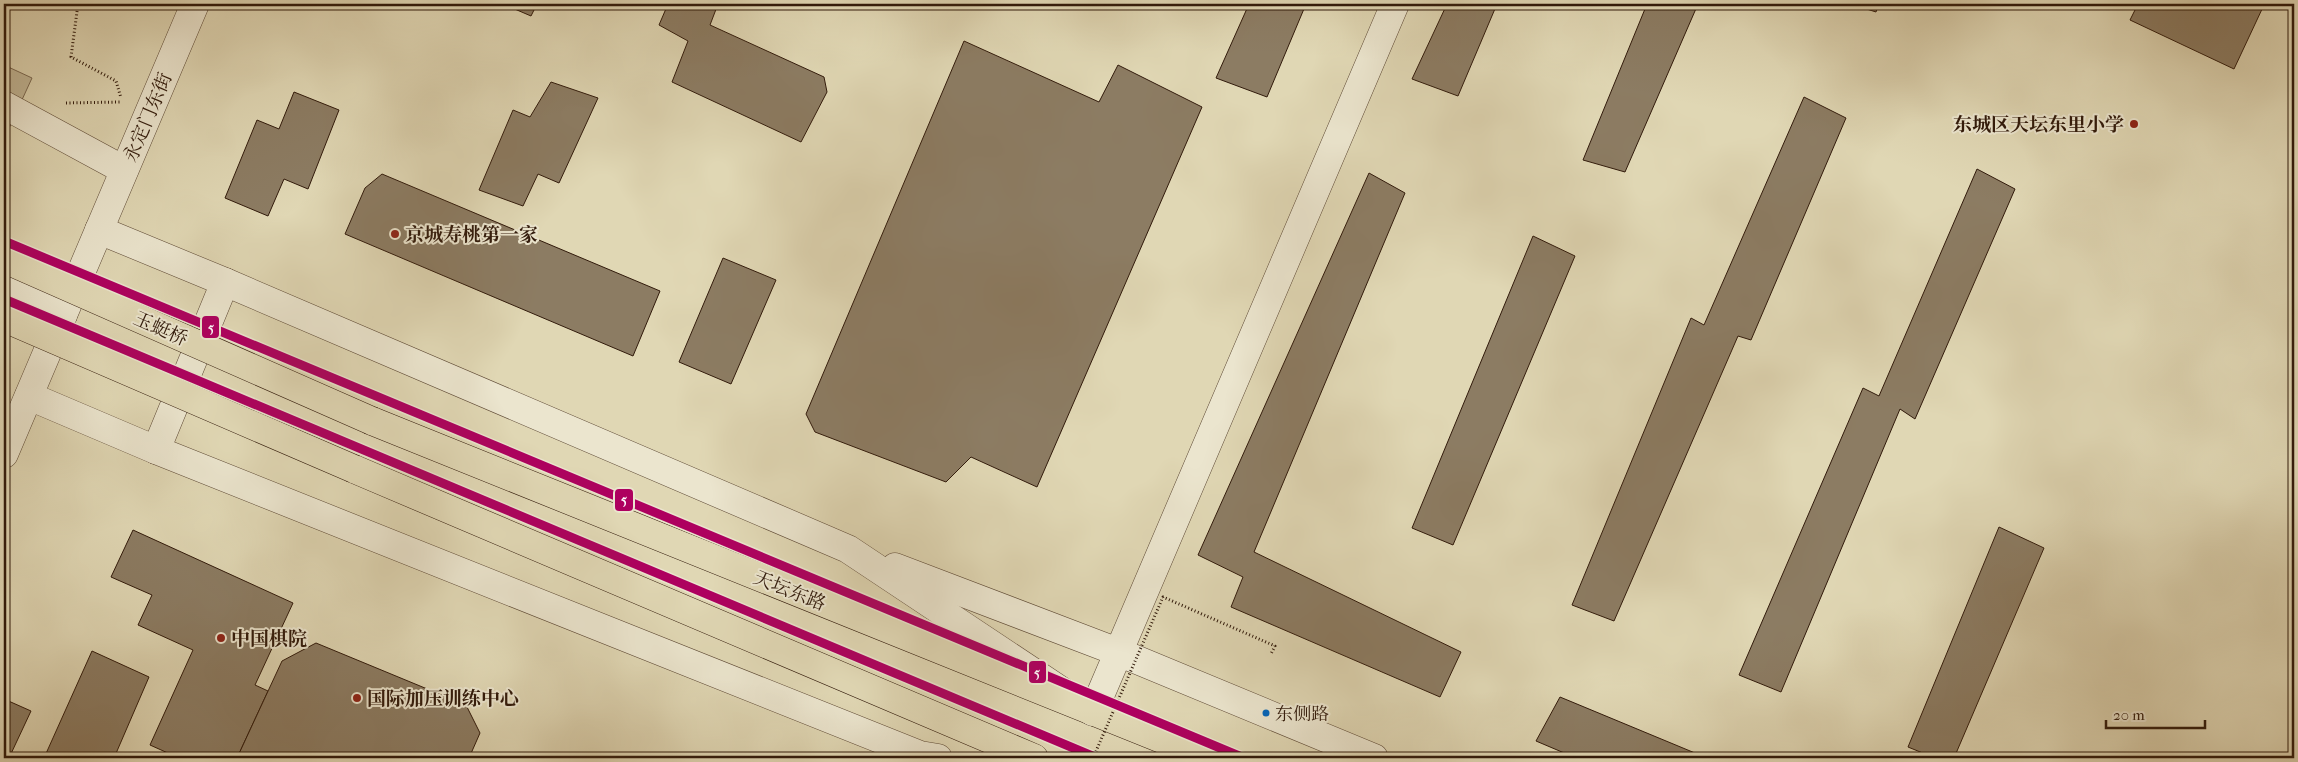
<svg xmlns="http://www.w3.org/2000/svg" width="2298" height="762" font-family="'IM FELL French Canon','Noto Serif SC',serif">
<style>
.green{fill:#c2b797;stroke:#7a6851}
.building{fill:#8c7c63;stroke:#311a0b}
.lines{fill:none;stroke-linecap:round;stroke-linejoin:round}
.minor-casing{stroke:#5d4935;stroke-width:29}
.major-casing{stroke:#311a0b;stroke-width:29}
.path{stroke:#311a0b;stroke-width:3;stroke-dasharray:1 2.5;stroke-linecap:butt}
.minor{stroke:#ebe5ce;stroke-width:28}
.major{stroke:#e0d7b4;stroke-width:28}
.major-bridge-casing{stroke:#311a0b;stroke-width:29;stroke-linecap:butt}
.path-bridge{stroke:#311a0b;stroke-width:3;stroke-dasharray:1 2.5;stroke-linecap:butt}
.major-bridge{stroke:#e0d7b4;stroke-width:28}
.metro-1-casing{stroke:#ebe5ce;stroke-width:12}
.metro-1{stroke:#ae005f;stroke-width:9}
.poi-dot{fill:#8f2418;stroke:#ebe5ce;stroke-width:2}
.bus-dot{fill:#0065bd;stroke:#ebe5ce;stroke-width:2}
.labels{text-anchor:middle;stroke-width:4;stroke-linejoin:round;paint-order:stroke}
.bus-label{font-size:18px;fill:#311a0b;stroke:#ebe5ce;text-anchor:start}
.street-label{font-size:19px;fill:#311a0b;stroke:#ebe5ce}
.poi-label{font-size:19px;font-weight:bold;fill:#311a0b;stroke:#ebe5ce;text-anchor:start}
.line-badge{stroke:#ebe5ce;stroke-width:2}
.badge-label{font-size:14px;text-anchor:middle;font-weight:bold;fill:#fff}
</style>
<rect width="100%" height="100%" fill="#e0d7b4"/>
<filter id="stains"><feTurbulence type="fractalNoise" baseFrequency=".004" numOctaves="4"/><feColorMatrix values="0 0 0 0 .2 0 0 0 0 .09 0 0 0 0 .02 0 0 0 .5 -.17"/></filter>
<radialGradient id="worn" r=".72"><stop offset=".6" stop-color="#630" stop-opacity="0"/><stop offset="1" stop-color="#630" stop-opacity=".3"/></radialGradient>
<path class="green" d="M4,65L32,78L4,139Z"/>
<g class="building">
<path d="M503,4H537L531,16Z"/>
<path d="M668,4H718L710,25L824,77L827,92L801,142L672,82L688,41L659,25Z"/>
<path d="M1249,4H1306L1267,97L1216,78Z"/>
<path d="M1447,4H1497L1458,96L1412,79Z"/>
<path d="M1647,4H1698L1625,172L1583,160Z"/>
<path d="M1851,4H1879L1876,12Z"/>
<path d="M2138,4H2256L2263,7L2234,69L2130,20Z"/>
<path d="M964,41L1099,102L1118,65L1202,107L1037,487L971,457L946,482L815,432L806,414Z"/>
<path d="M551,82L598,98L559,183L538,174L523,206L479,190L513,110L530,117Z"/>
<path d="M294,92L339,110L308,189L284,179L268,216L225,198L257,120L279,129Z"/>
<path d="M1804,97L1846,118L1751,340L1738,336L1614,621L1572,605L1691,318L1704,325Z"/>
<path d="M1977,169L2015,189L1915,419L1900,409L1781,692L1739,675L1863,388L1879,396Z"/>
<path d="M1369,173L1405,193L1254,552L1461,652L1440,697L1231,607L1243,577L1198,555Z"/>
<path d="M382,174L660,291L633,356L345,234L365,188Z"/>
<path d="M1533,236L1575,256L1453,545L1412,528Z"/>
<path d="M723,258L776,280L731,384L679,362Z"/>
<path d="M1999,527L2044,548L1954,758H1935L1908,747Z"/>
<path d="M133,530L293,603L255,685L268,691L237,758H179L150,745L193,650L138,625L152,595L111,577Z"/>
<path d="M316,643L466,705L480,733L469,758H237L282,661Z"/>
<path d="M92,651L149,677L114,758H44Z"/>
<path d="M1560,697L1707,758H1576L1536,741Z"/>
<path d="M4,699L31,711L9,758H4Z"/>
</g>
<g class="lines">
<defs>
<g id="minor">
<path d="M4,105L124,170"/>
<path d="M99,230L225,282L848,549L1093,712L1395,4"/>
<path d="M4,289L63,315"/>
<path d="M29,396L156,450L920,755L938,758"/>
<path d="M156,450L225,282"/>
<path d="M4,454L195,4"/>
<path d="M895,567L1118,652L1374,758"/>
</g>
<g id="major">
<path d="M372,421L1209,758"/>
<path d="M354,469L1034,758"/>
</g>
</defs>
<use href="#minor" class="minor-casing"/>
<use href="#major" class="major-casing"/>
<g class="path">
<path d="M78,4L71,57L116,81L121,98"/>
<path d="M66,103L120,102"/>
</g>
<use href="#minor" class="minor"/>
<use href="#major" class="major"/>
<defs>
<g id="major-bridge">
<path d="M4,259L372,421"/>
<path d="M4,318L354,469"/>
</g>
</defs>
<use href="#major-bridge" class="major-bridge-casing"/>
<path class="path-bridge" d="M1093,758L1163,597L1275,646L1271,654"/>
<use href="#major-bridge" class="major-bridge"/>
<defs>
<g id="metro-1">
<path d="M4,241L1244,758"/>
<path d="M4,299L1097,758"/>
</g>
</defs>
<use href="#metro-1" class="metro-1-casing"/>
<use href="#metro-1" class="metro-1"/>
</g>
<g class="poi-dot">
<circle cx="2134" cy="124" r="5"/>
<circle cx="395" cy="234" r="5"/>
<circle cx="221" cy="638" r="5"/>
<circle cx="357" cy="698" r="5"/>
</g>
<circle class="bus-dot" cx="1266" cy="713" r="4.5"/>
<g class="labels">
<g class="bus-label">
<text x="1275" y="720">东侧路</text>
</g>
<g class="street-label">
<text transform="translate(147 117) rotate(-67)" y="7">永定门东街</text>
<text transform="translate(161 328) rotate(24)" y="7">玉蜓桥</text>
<text transform="translate(790 590) rotate(22)" y="7">天坛东路</text>
</g>
<g class="poi-label">
<text x="2124" y="131" text-anchor="end">东城区天坛东里小学</text>
<text x="405" y="241">京城寿桃第一家</text>
<text x="231" y="645">中国棋院</text>
<text x="367" y="705">国际加压训练中心</text>
</g>
</g>
<g class="line-badge">
<rect x="201" y="315" width="19" height="24" rx="5" fill="#ae005f"/>
<rect x="614" y="488" width="20" height="24" rx="5" fill="#ae005f"/>
<rect x="1028" y="660" width="19" height="24" rx="5" fill="#ae005f"/>
</g>
<g class="badge-label">
<text x="211" y="332">5</text>
<text x="624" y="504">5</text>
<text x="1037" y="677">5</text>
</g>
<rect width="2298" height="762" fill="none" stroke="#e0d7b4" stroke-width="20"/>
<rect x="5" y="5" width="2288" height="752" fill="none" stroke="#311a0b" stroke-width="2.5"/>
<rect x="10" y="10" width="2278" height="742" fill="none" stroke="#311a0b"/>
<path d="M2106 720v8h99v-8" fill="none" stroke="#311a0b" stroke-width="2.5"/>
<text x="2113" y="720" font-size="15" fill="#311a0b" stroke="#ebe5ce" stroke-width="4" paint-order="stroke">20 m</text>
<rect width="100%" height="100%" filter="url(#stains)"/>
<rect width="100%" height="100%" fill="url(#worn)"/>
</svg>
